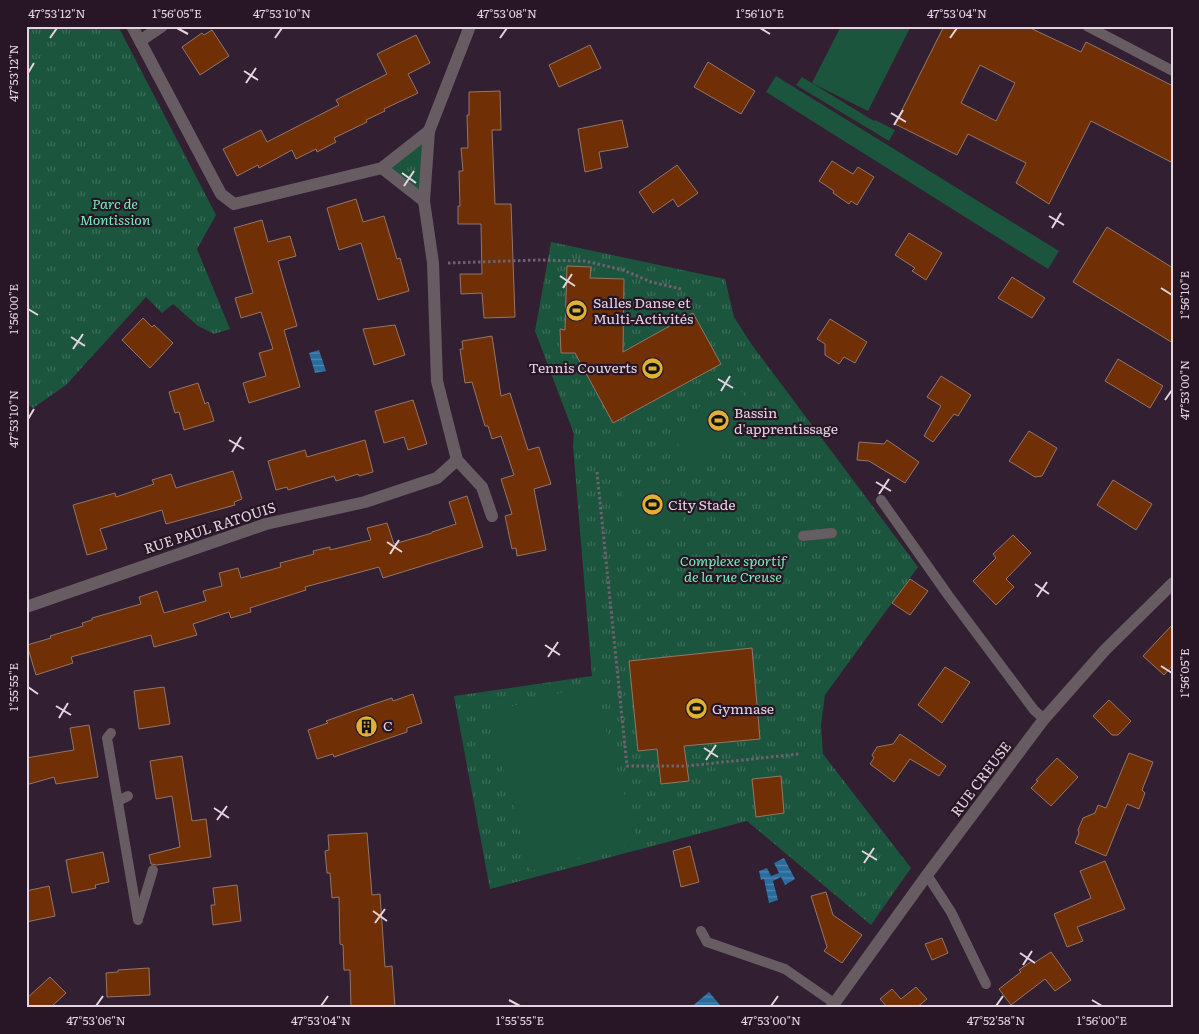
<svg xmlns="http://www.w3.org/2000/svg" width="1199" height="1034" font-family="Literata,serif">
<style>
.grass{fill:url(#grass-tufts)}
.pitch{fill:#1c553d}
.water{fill:url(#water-rules)}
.building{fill:#702f05;stroke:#937668;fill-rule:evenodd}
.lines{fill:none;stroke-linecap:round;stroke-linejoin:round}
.path{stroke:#716070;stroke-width:3;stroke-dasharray:2.5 2.5;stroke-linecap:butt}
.service{stroke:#685c63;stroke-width:10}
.minor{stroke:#685c63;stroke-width:12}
.tertiary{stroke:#685c63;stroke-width:12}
.ticks{fill:none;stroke:#e2d5e0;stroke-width:2}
.labels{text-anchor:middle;stroke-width:4.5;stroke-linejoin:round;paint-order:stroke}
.park-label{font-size:14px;font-style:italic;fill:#77eeb7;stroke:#281627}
.poi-label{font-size:14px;fill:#e2d5e0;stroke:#281627;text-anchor:start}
.street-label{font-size:14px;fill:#e2d5e0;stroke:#281627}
.neatline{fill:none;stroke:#e2d5e0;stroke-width:2}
.ticks-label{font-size:12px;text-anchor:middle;fill:#e2d5e0}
</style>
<defs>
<pattern id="grass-tufts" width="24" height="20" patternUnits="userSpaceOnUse" patternTransform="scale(1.25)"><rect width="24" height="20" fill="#1c553d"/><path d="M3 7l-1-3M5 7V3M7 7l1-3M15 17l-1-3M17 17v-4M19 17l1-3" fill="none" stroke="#3d6d59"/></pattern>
<pattern id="water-rules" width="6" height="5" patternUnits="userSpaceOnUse" patternTransform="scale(1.25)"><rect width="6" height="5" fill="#296c9e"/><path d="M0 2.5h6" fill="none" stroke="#5287b0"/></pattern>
</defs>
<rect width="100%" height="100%" fill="#321f31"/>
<g class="grass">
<path d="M26,26H118L216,215L197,249L230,329L214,334L198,326L173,304L162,313L146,297L66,385L33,408L26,404Z"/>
<path d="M429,131L424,201L382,168Z"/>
<path d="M551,242L725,279L734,317L752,345L918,567L825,695L821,725L823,754L911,868L871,925L747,821L490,889L454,696L592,676L573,446L574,434L535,331Z"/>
</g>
<g class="pitch">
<path d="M841,26H911L868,111L812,83Z"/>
<path d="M776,76L1059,251L1048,269L766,92Z"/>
<path d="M802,77L874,121L875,120L895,130L889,141L796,85Z"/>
<path d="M733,381L758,414L738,430L740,433L695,467L673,438L689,425L685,418Z"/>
<path d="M680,484L683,521L624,526L621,489Z"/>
<path d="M593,684L638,842L531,871L488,713Z"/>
</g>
<g class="water">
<path d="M319,350L326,371L315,373L309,353Z"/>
<path d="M784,858L795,879L785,885L781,877L773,881L778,900L769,903L764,879L761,880L759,871L767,868L771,876L779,873L774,863Z"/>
<path d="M709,992L720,1005L717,1008H690Z"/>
</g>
<g class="building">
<path d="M944,26H1026L1081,52L1086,42L1173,86V163L1091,121L1049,204L1016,183L1026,163L968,134L957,155L895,124ZM980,65L1015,83L996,121L961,103Z"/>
<path d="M212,30L229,56L200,75L182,47L202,33L204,35Z"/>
<path d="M416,35L430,63L408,74L418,93L384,109L385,111L366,120L367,122L334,138L336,142L317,152L316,149L296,159L292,150L259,168L258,165L237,176L223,149L261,130L267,142L339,105L336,100L387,74L377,54Z"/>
<path d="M590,45L601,68L559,87L549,65Z"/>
<path d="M708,62L755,91L741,114L694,87Z"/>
<path d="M500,91L501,130H492L495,204H511L515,317L484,318L482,293L461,294L460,274H482L481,224H458V206H460L459,171H463L461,148H468L467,115H469V92Z"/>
<path d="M622,120L628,147L599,152L602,168L585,172L578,129Z"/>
<path d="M832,161L853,174L858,167L874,177L857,205L851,201L849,204L833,193L834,191L819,181Z"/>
<path d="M677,165L698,193L678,207L673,199L653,213L639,192Z"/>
<path d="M356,199L363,222L384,216L397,259L400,258L409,291L378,300L361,243L339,250L327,208Z"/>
<path d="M262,220L268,242L290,236L296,256L278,261L297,326L284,330L300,387L249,403L243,383L266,376L259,353L273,349L261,312L241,318L235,298L253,293L234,228Z"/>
<path d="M1107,227L1173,268V343L1073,282Z"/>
<path d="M909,233L942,253L926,280L912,271L915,268L895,255Z"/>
<path d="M567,266L591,267L590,278L624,279L623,352L693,313L721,364L613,423L575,353H561L560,329L565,330Z"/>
<path d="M1012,277L1045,298L1032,318L998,298Z"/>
<path d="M143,318L152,327L154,325L173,343L150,368L122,340Z"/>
<path d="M830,319L867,342L855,363L844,357L839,364L825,355V344L817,339Z"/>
<path d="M395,325L405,355L374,365L363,329Z"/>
<path d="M492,336L501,396L510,393L528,450L539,447L551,484L534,489L546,550L517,556L516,548L512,549L505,516L512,514L501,479L514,475L501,436L492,439L488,426H485L472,382L465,383L460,349H463L462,341Z"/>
<path d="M1118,359L1163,386L1150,408L1105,381Z"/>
<path d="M941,376L971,395L958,416L954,414L933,442L924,436L941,406L927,397Z"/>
<path d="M198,383L205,404L208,402L214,421L184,430L179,412L175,413L169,392Z"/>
<path d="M413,400L427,444L408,450L404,437L384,443L375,411Z"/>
<path d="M1029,431L1057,448L1042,476L1035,477L1009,461Z"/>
<path d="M365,440L373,472L359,476L358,474L336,481L334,476L288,490L287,487L276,490L268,461L305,450L307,457Z"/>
<path d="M887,440L919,462L905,483L869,461L857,460L859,442L884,444Z"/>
<path d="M233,471L242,499L234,502L235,505L166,524L162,510L100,529L107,549L87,555L73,505L115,493L116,497L154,484L152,480L171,474L176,488Z"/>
<path d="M1113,480L1152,504L1136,530L1097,505Z"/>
<path d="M467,496L483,547L383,578L379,567L305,587L306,590L250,608L251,612L231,618L229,612L193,624L197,635L154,647L151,635L71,657L73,663L36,675L27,645L51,638L50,636L83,626L82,623L92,620V618L141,604L139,597L157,591L164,613L206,601L203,591L222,586L219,573L238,568L241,578L281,567L280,563L314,554L313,551L330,547V550L371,540L367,528L387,523L394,544L432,533V532L456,524L449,502Z"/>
<path d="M1013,535L1031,553L1006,579L1014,587L996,605L973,581L996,558L993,554Z"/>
<path d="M910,579L928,591L910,615L892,603Z"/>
<path d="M1173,624V665L1164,675L1143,656Z"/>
<path d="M752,648L760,739L684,746L689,781L661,784L657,749L638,751L629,661Z"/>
<path d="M945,667L970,682L942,723L918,705Z"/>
<path d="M164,687L170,724L139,729L134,691Z"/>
<path d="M413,694L422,723L407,728V732L363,747L334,757L333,754L317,759L308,730L328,723L326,721L368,706L392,698L393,701Z"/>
<path d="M1109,700L1131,721L1118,735H1112L1093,716Z"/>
<path d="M89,725L98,777L56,784L54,777L26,785V758L74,750L70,728Z"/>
<path d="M900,734L946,766L939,776L910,759L894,782L870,764L874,758L872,755L877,747L893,744Z"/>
<path d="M1129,753L1153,762L1142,790L1145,793L1139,809L1127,804L1106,856L1075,843L1079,833L1078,830L1083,818L1095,813L1098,805L1106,808Z"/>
<path d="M182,756L192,821L206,819L211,857L157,865L151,864L149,855L180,847L172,796L156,799L150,761Z"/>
<path d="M1057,758L1078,777L1051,806L1031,788L1038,781L1036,780Z"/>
<path d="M781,776L784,813L756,817L752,779Z"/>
<path d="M367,833L372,895L380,894L385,967L392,966L395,1008H351L350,970H344L343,945L340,944L339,897L332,898L330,873H327L325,851L329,850L328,835Z"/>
<path d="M690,846L699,882L681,887L673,851Z"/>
<path d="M103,852L109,882L95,885L96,888L72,893L66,860Z"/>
<path d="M1105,861L1125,909L1077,927L1083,941L1067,947L1054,914L1091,898L1080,871Z"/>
<path d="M237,885L241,921L213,925L211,905H215L213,888Z"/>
<path d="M49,886L55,916L26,922V891Z"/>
<path d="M826,892L833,915L862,935L842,963L824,951L827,947L811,896Z"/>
<path d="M942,938L948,953L932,960L925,944Z"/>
<path d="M1051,952L1071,980L1055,991L1045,979L1011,1005L999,989L1021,972L1019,970L1032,961L1034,963Z"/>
<path d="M149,968L150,995L107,997L106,973L118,972V970Z"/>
<path d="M50,977L66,993L50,1008H26V999Z"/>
<path d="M916,987L927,999L916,1008H888L880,999L892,989L901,999Z"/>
</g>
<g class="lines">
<g class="path">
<path d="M448,263L537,260L585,261L623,270L651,282L681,289"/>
<path d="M597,472L627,766H687L799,754"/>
</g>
<g class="service">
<path d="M1087,26L1173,71"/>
<path d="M881,500L948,595L1034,710L1044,719"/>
<path d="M803,536L832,533"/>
<path d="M111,733L107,738L138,920"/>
<path d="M118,801L128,796"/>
<path d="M927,875L951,912L986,984"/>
<path d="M139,916L153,870"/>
<path d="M701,931L707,942L785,969L834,1003"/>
</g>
<g class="minor">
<path d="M132,26L221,194L234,204L382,168L429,131"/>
<path d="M140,41L162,26"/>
<path d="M382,168L424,201"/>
<path d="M457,460L482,487L492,516"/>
<path d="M26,607L266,524L365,502L437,478L457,460L437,381L433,263L424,201L429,131L470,26"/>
</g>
<path class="tertiary" d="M831,1008L927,875L1044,719L1105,650L1173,583"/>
</g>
<path class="ticks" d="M177,28L188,34M760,28L770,34M50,38L57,28M275,38L282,28M500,38L507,28M950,38L957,28M244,71L258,80M28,73L34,63M246,83L256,68M891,113L906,122M894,125L903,110M402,173L416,183M404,186L414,171M1049,216L1064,225M1052,228L1061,213M560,276L575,286M563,288L572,274M1161,288L1172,295M28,309L38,315M71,337L85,346M73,349L83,334M718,379L733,388M721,391L730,376M1165,400L1172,390M28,419L34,409M229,440L244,449M232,452L241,437M876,482L891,491M879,494L889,479M387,542L402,552M390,554L399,540M1035,584L1049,594M1037,597L1047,582M545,645L560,655M548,657L558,642M1161,666L1172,673M28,687L38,694M56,706L71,715M59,718L68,703M704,748L718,757M706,760L716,745M214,808L229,818M217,820L227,806M862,851L877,860M864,863L874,848M373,911L387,921M375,923L385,909M1020,953L1035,963M1023,965L1032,951M509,1000L520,1006M1092,1000L1102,1006M96,1006L103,996M321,1006L328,996M771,1006L778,996M996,1006L1003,996"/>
<defs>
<symbol id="stadium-disc" viewBox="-11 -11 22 22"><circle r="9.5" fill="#dfb034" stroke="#281627"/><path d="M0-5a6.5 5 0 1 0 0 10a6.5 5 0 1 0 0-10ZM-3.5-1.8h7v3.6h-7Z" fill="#111"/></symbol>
<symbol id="building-disc" viewBox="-11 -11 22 22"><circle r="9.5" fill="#dfb034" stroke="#281627"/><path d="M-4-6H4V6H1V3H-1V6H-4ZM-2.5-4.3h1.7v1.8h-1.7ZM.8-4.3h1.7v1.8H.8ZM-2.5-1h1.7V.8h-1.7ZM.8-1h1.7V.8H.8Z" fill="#111"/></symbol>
</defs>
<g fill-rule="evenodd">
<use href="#stadium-disc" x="564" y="298" width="25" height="25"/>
<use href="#stadium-disc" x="640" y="356" width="25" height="25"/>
<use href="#stadium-disc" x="706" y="408" width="25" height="25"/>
<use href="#stadium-disc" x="640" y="492" width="25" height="25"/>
<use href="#stadium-disc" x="684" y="696" width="25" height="25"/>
<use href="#building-disc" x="354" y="714" width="25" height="25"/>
</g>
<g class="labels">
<g class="park-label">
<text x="115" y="209">Parc de<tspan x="115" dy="16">Montission</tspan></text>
<text x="733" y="566">Complexe sportif<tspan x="733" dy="16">de la rue Creuse</tspan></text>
</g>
<g class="poi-label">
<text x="593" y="308">Salles Danse et<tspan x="593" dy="16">Multi-Activités</tspan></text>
<text x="637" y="373" text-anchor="end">Tennis Couverts</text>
<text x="734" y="418">Bassin<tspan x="734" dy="16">d'apprentissage</tspan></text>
<text x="668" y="510">City Stade</text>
<text x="712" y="714">Gymnase</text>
<text x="383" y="731">C</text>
</g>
<g class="street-label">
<text transform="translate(210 528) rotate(-18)" y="5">RUE PAUL RATOUIS</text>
<text transform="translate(981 779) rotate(-53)" y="5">RUE CREUSE</text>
</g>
</g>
<rect width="1199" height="1034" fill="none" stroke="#281627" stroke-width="55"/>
<rect x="28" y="28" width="1144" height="978" class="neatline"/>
<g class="ticks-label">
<text x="57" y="18">47°53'12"N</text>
<text x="177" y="18">1°56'05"E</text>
<text x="282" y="18">47°53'10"N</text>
<text x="507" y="18">47°53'08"N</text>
<text x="760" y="18">1°56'10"E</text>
<text x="957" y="18">47°53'04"N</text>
<text transform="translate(14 73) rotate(-90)" y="4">47°53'12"N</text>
<text transform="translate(1185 295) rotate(-90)" y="4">1°56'10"E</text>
<text transform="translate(14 309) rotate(-90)" y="4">1°56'00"E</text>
<text transform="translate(1185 390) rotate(-90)" y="4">47°53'00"N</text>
<text transform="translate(14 419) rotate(-90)" y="4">47°53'10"N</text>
<text transform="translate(1185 673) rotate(-90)" y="4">1°56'05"E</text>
<text transform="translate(14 687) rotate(-90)" y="4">1°55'55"E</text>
<text x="96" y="1025">47°53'06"N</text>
<text x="321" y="1025">47°53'04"N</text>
<text x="520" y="1025">1°55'55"E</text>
<text x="771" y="1025">47°53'00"N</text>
<text x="996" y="1025">47°52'58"N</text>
<text x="1102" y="1025">1°56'00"E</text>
</g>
</svg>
